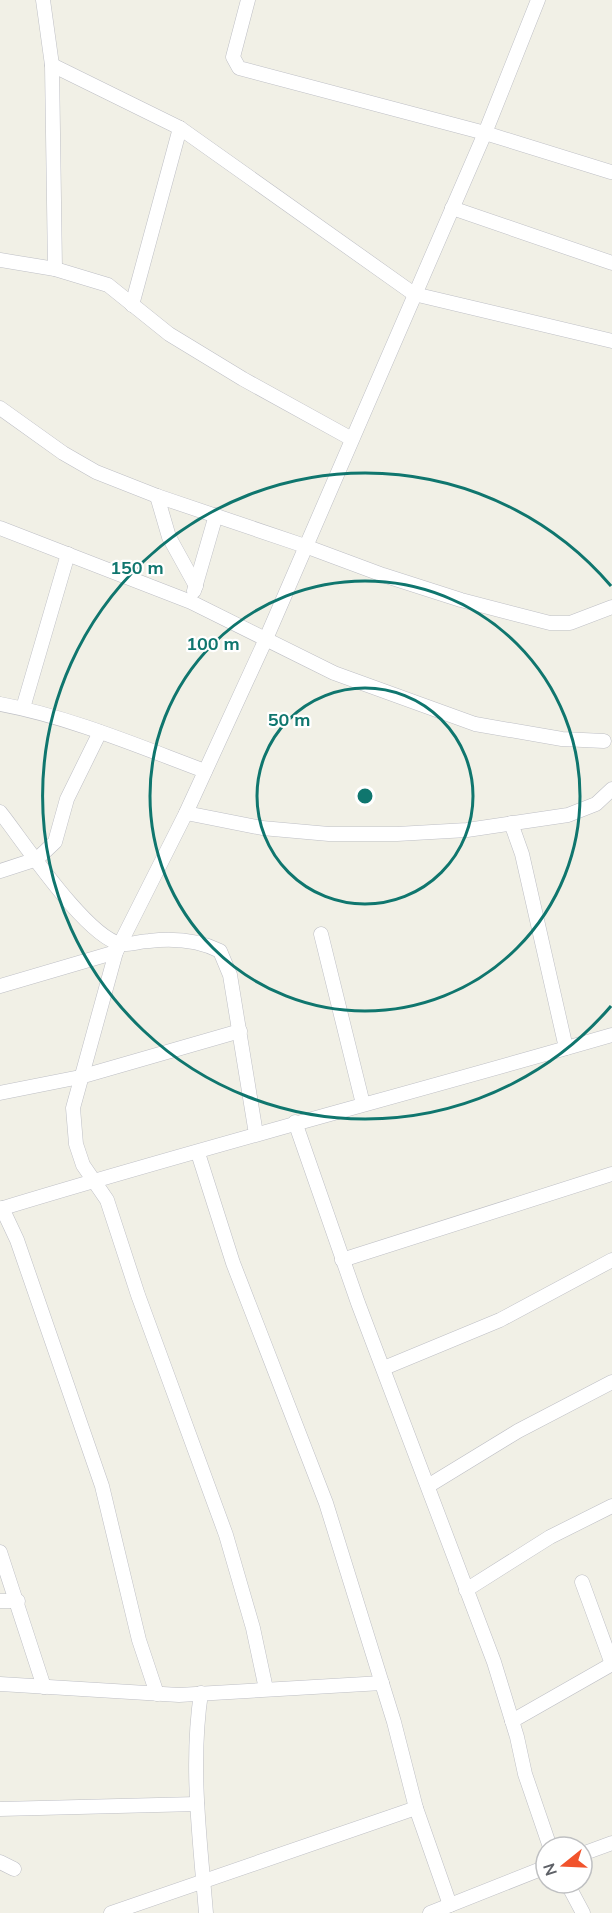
<svg xmlns="http://www.w3.org/2000/svg" width="612" height="1913" font-family="Mulish,sans-serif">
<style>
.lines{fill:none;stroke-linecap:round;stroke-linejoin:round}
.street-casing{stroke:#bebfc5;stroke-width:15}
.street{stroke:#fff;stroke-width:14}
.ring{fill:none;stroke:#0f766e;stroke-width:3}
.centre{fill:#0f766e;stroke:#fff;stroke-width:3}
.ring-label{font-size:18px;text-anchor:middle;font-weight:bold;fill:#0f766e;stroke:#fff;stroke-width:4.5;stroke-linejoin:round;paint-order:stroke}
</style>
<rect width="100%" height="100%" fill="#f1f0e6"/>
<g class="lines">
<defs>
<g id="street">
<path d="M43,0L52,65L55,269"/>
<path d="M248,0L233,57L239,68L485,133L611,172"/>
<path d="M52,65L180,128L414,294L612,341"/>
<path d="M452,208L612,263"/>
<path d="M0,260L55,269L108,285L169,334L243,379L350,438"/>
<path d="M132,305L180,128"/>
<path d="M0,408L63,453L96,472L157,496L305,546L383,575L461,600L550,623H570L612,607"/>
<path d="M157,496L169,537L196,586"/>
<path d="M0,528L191,602L334,673L475,724L562,739L604,741"/>
<path d="M194,591L216,515"/>
<path d="M0,704C70,717 138,746 205,771"/>
<path d="M23,708L68,554"/>
<path d="M0,812C23,841 86,937 121,944C129,945 141,941 149,941C174,938 198,940 220,951L230,975L256,1134"/>
<path d="M186,813L262,828L329,834H397L467,830L568,815L596,804L612,789"/>
<path d="M511,823L522,854L566,1048"/>
<path d="M0,871L37,859L55,842L67,799L100,732"/>
<path d="M321,934L363,1104"/>
<path d="M0,986L116,952"/>
<path d="M0,1093L80,1077L240,1031"/>
<path d="M295,1122L358,1303L494,1662L517,1737L525,1774L550,1847"/>
<path d="M198,1153L233,1263L326,1503L394,1722L416,1808L450,1905"/>
<path d="M2,1208L17,1240L102,1486L139,1640L157,1694"/>
<path d="M0,1209C203,1147 408,1094 612,1035"/>
<path d="M342,1260L612,1174"/>
<path d="M384,1368L500,1320L612,1260"/>
<path d="M428,1486L518,1431L612,1382"/>
<path d="M0,1552L44,1687"/>
<path d="M582,1582L612,1664"/>
<path d="M466,1590L550,1537L612,1506"/>
<path d="M0,1601H18"/>
<path d="M0,1684L179,1695L382,1683"/>
<path d="M266,1689L253,1628L226,1535L138,1295L107,1200L83,1165L76,1144L73,1108L116,952L186,813L265,641L485,133L538,0"/>
<path d="M201,1693C190,1766 200,1840 206,1913"/>
<path d="M512,1721L612,1664"/>
<path d="M0,1809L197,1804"/>
<path d="M582,1854L612,1843"/>
<path d="M0,1862L14,1869"/>
<path d="M567,1883L583,1913"/>
<path d="M111,1913L416,1808"/>
<path d="M430,1913L546,1867"/>
</g>
</defs>
<use href="#street" class="street-casing"/>
<use href="#street" class="street"/>
</g>
<g class="ring">
<circle cx="365" cy="796" r="108"/>
<circle cx="365" cy="796" r="215"/>
<path d="M611 1006A323 323 0 1 1 611 586"/>
</g>
<circle cx="365" cy="796" r="9" class="centre"/>
<g class="ring-label">
<text x="137" y="574">150 m</text>
<text x="213" y="650">100 m</text>
<text x="289" y="726">50 m</text>
</g>
<g transform="translate(564 1865) rotate(252)"><circle r="28" fill="#ffffff" stroke="#bfc0c2" stroke-width="1.5"/>
<path d="M0-4.5L10 22L0 15L-10 22Z" fill="#f1532c"/>
<text y="-9" font-size="16" font-weight="bold" text-anchor="middle" fill="#5e6167">N</text>
</g>
</svg>
